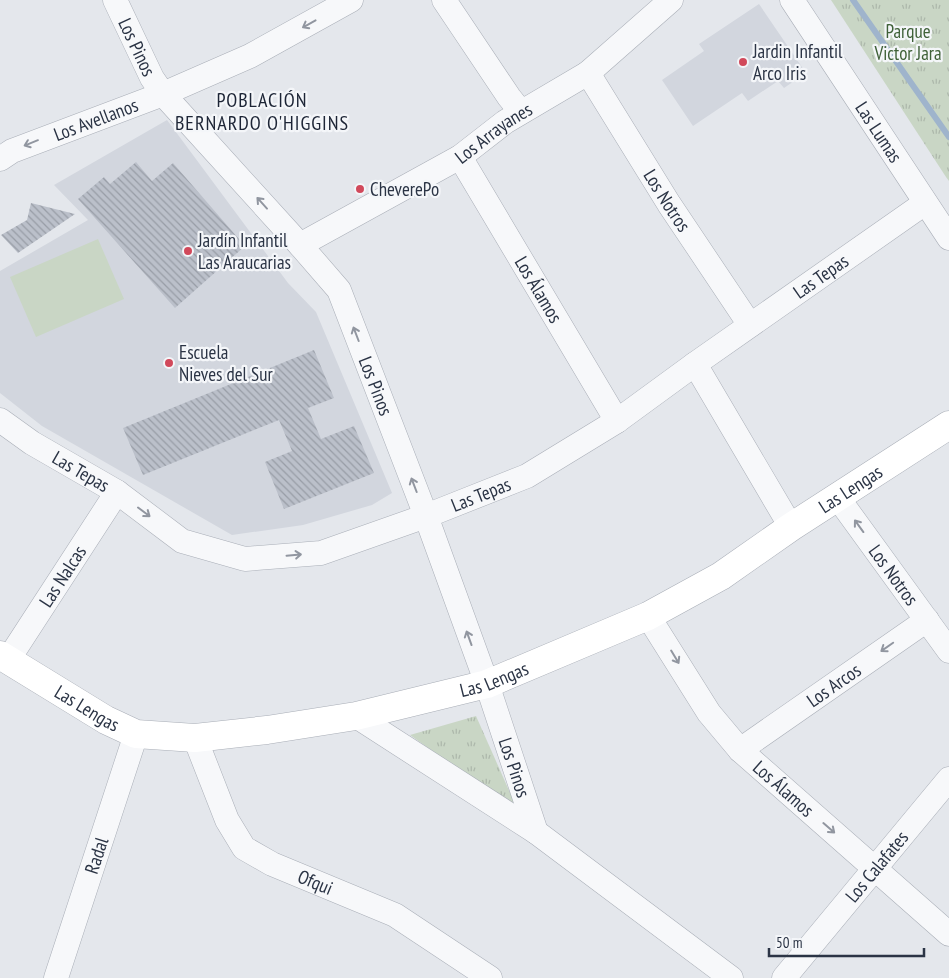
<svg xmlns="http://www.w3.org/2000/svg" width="949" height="978" font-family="'PT Sans Narrow',sans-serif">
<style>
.built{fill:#d2d6de}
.grass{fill:url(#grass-tufts)}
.garden{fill:#c9d6c5}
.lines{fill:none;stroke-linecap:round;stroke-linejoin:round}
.stream{stroke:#9fb4cc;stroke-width:6}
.building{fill:url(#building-back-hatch)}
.street-casing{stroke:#a9aeb7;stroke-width:25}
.secondary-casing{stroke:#a9aeb7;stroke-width:29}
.street{stroke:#f7f8fa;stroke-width:24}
.secondary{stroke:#fff;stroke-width:28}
.oneway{stroke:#9196a0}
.poi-dot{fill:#d1495b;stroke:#f4f6f9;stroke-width:2}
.labels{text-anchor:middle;stroke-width:4.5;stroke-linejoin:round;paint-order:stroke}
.park-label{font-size:19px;fill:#3f6138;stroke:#f4f6f9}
.street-label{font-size:19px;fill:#2b3445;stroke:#f4f6f9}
.poi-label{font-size:19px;fill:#2b3445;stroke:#f4f6f9;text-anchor:start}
.neighbourhood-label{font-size:20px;letter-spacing:1px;fill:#1d2536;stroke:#f4f6f9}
</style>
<defs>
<pattern id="grass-tufts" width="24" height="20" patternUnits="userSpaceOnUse" patternTransform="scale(1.25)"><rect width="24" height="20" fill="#c9d6c5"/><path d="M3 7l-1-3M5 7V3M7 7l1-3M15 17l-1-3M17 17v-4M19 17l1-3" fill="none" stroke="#adb8ab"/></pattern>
<pattern id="building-back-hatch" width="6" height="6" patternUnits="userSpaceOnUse" patternTransform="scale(1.25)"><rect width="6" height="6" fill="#bbc0ca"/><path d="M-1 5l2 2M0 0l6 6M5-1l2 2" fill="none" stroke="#989da6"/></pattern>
</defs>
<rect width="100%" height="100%" fill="#e4e7ec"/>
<g class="built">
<path d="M759,4L806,73L784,88L778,81L748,101L742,93L693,126L662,80L704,51L699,44Z"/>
<path d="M167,120L288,283L316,312L392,493L372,505L303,525L232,535L42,426L0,393V271L88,220L54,185Z"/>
</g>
<g class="grass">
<path d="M831,0H949V181L946,177Z"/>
<path d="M476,716L519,813L410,735Z"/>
</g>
<path class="garden" d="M98,239L124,299L36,337L10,277Z"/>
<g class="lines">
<path class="stream" d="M853,0L949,137"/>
</g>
<g class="building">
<path d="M136,162L152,181L173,163L245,246L175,308L78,199L104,177L110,184Z"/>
<path d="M31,203L75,214L18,253L1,235L27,220Z"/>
<path d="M314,350L334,398L308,408L321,439L354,426L374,473L284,509L265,462L292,451L279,420L143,475L123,428Z"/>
</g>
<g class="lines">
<defs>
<g id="street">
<path id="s1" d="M115,0L152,78L163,94L300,245L339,290L426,516L487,684L536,832L731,978"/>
<path d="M444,0L509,97L521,112"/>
<path id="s2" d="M792,0L949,238"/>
<path id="s3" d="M588,73L669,204L750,325"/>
<path id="s4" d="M460,157L617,421"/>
<path id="s5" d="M0,159L12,151L163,94L250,56L351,0"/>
<path id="s6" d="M300,245L460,157L505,122L588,73L671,0"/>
<path d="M695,364L791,527"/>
<path id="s7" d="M0,420L32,443L117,492L182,541L245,559L321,553L426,516L527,476L617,421L695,364L925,203"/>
<path id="s8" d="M838,498L949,651"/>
<path id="s9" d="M648,616L709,713L740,750L949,934"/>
<path id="s10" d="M8,660L117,492"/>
<path d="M356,716L536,832"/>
<path id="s11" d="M195,738L227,820L244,848L272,864L395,915L490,978"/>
<path id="s12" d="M740,750L927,620"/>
<path id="s13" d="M56,978L136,734"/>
<path id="s14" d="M784,978L949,779"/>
</g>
<g id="secondary">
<path id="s15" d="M0,655L106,720L136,734L195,738L267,730L356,716L487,684L648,616L721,576L791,527L949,425"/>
</g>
</defs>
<use href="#street" class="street-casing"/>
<use href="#secondary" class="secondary-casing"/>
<use href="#street" class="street"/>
<use href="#secondary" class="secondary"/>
</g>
<defs><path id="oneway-shaft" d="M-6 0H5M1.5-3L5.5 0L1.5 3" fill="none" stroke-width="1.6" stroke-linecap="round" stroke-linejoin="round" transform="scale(1.25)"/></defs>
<g class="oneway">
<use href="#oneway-shaft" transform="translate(309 24) rotate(151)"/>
<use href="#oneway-shaft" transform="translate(31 143) rotate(158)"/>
<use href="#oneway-shaft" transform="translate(262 203) rotate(-132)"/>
<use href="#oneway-shaft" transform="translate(356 334) rotate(-111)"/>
<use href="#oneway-shaft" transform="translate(414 485) rotate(-111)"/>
<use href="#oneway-shaft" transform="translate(144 512) rotate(37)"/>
<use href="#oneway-shaft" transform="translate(859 526) rotate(-126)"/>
<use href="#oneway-shaft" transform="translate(294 555) rotate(-5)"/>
<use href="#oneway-shaft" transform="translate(469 638) rotate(-110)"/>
<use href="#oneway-shaft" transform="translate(887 647) rotate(145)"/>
<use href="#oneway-shaft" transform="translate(675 657) rotate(59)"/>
<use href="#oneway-shaft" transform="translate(829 828) rotate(41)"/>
</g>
<g class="poi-dot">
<circle cx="743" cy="62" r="5"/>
<circle cx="360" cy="189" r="5"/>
<circle cx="188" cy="251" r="5"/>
<circle cx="169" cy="363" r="5"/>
</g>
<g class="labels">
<g class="park-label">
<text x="908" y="38">Parque<tspan x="908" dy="22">Victor Jara</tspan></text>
</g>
<g class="street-label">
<text dy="7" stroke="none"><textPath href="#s1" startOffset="52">Los Pinos</textPath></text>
<text dy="7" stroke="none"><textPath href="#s5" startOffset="104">Los Avellanos</textPath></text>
<text dy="7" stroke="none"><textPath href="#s2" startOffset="158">Las Lumas</textPath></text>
<text dy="7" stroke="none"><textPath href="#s6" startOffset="224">Los Arrayanes</textPath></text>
<text dy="7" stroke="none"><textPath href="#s3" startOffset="150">Los Notros</textPath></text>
<text dy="7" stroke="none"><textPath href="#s7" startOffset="936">Las Tepas</textPath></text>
<text dy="7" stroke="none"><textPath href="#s4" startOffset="154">Los Álamos</textPath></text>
<text dy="7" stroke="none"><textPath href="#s1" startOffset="472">Los Pinos</textPath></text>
<text dy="7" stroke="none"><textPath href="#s7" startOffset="96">Las Tepas</textPath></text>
<text dy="7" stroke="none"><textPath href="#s15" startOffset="928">Las Lengas</textPath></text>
<text dy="7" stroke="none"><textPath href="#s7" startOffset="531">Las Tepas</textPath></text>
<text dy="7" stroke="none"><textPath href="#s8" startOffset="95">Los Notros</textPath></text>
<text dy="7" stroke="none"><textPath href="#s10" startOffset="100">Las Nalcas</textPath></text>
<text dy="7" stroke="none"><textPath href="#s15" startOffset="522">Las Lengas</textPath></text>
<text dy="7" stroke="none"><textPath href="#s12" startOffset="114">Los Arcos</textPath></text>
<text dy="7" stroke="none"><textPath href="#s15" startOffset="102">Las Lengas</textPath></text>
<text dy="7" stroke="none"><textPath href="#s1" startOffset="878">Los Pinos</textPath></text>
<text dy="7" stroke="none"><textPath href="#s9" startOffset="221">Los Álamos</textPath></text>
<text dy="7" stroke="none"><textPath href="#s13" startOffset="129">Radal</textPath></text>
<text dy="7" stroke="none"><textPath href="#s14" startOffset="145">Los Calafates</textPath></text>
<text dy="7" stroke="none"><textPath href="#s11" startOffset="200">Ofqui</textPath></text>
</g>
<g class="poi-label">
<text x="753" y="58">Jardin Infantil<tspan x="753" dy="22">Arco Iris</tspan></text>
<text x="370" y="196">CheverePo</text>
<text x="198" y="247">Jardín Infantil<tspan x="198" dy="22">Las Araucarias</tspan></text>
<text x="179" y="359">Escuela<tspan x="179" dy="22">Nieves del Sur</tspan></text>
</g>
<g class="neighbourhood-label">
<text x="262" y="107">POBLACIÓN<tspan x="262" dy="23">BERNARDO O'HIGGINS</tspan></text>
</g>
</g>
<path d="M769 948v8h155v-8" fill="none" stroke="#2b3445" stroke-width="2.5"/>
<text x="776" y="948" font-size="15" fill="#2b3445" stroke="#f4f6f9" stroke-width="4" paint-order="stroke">50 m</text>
</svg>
